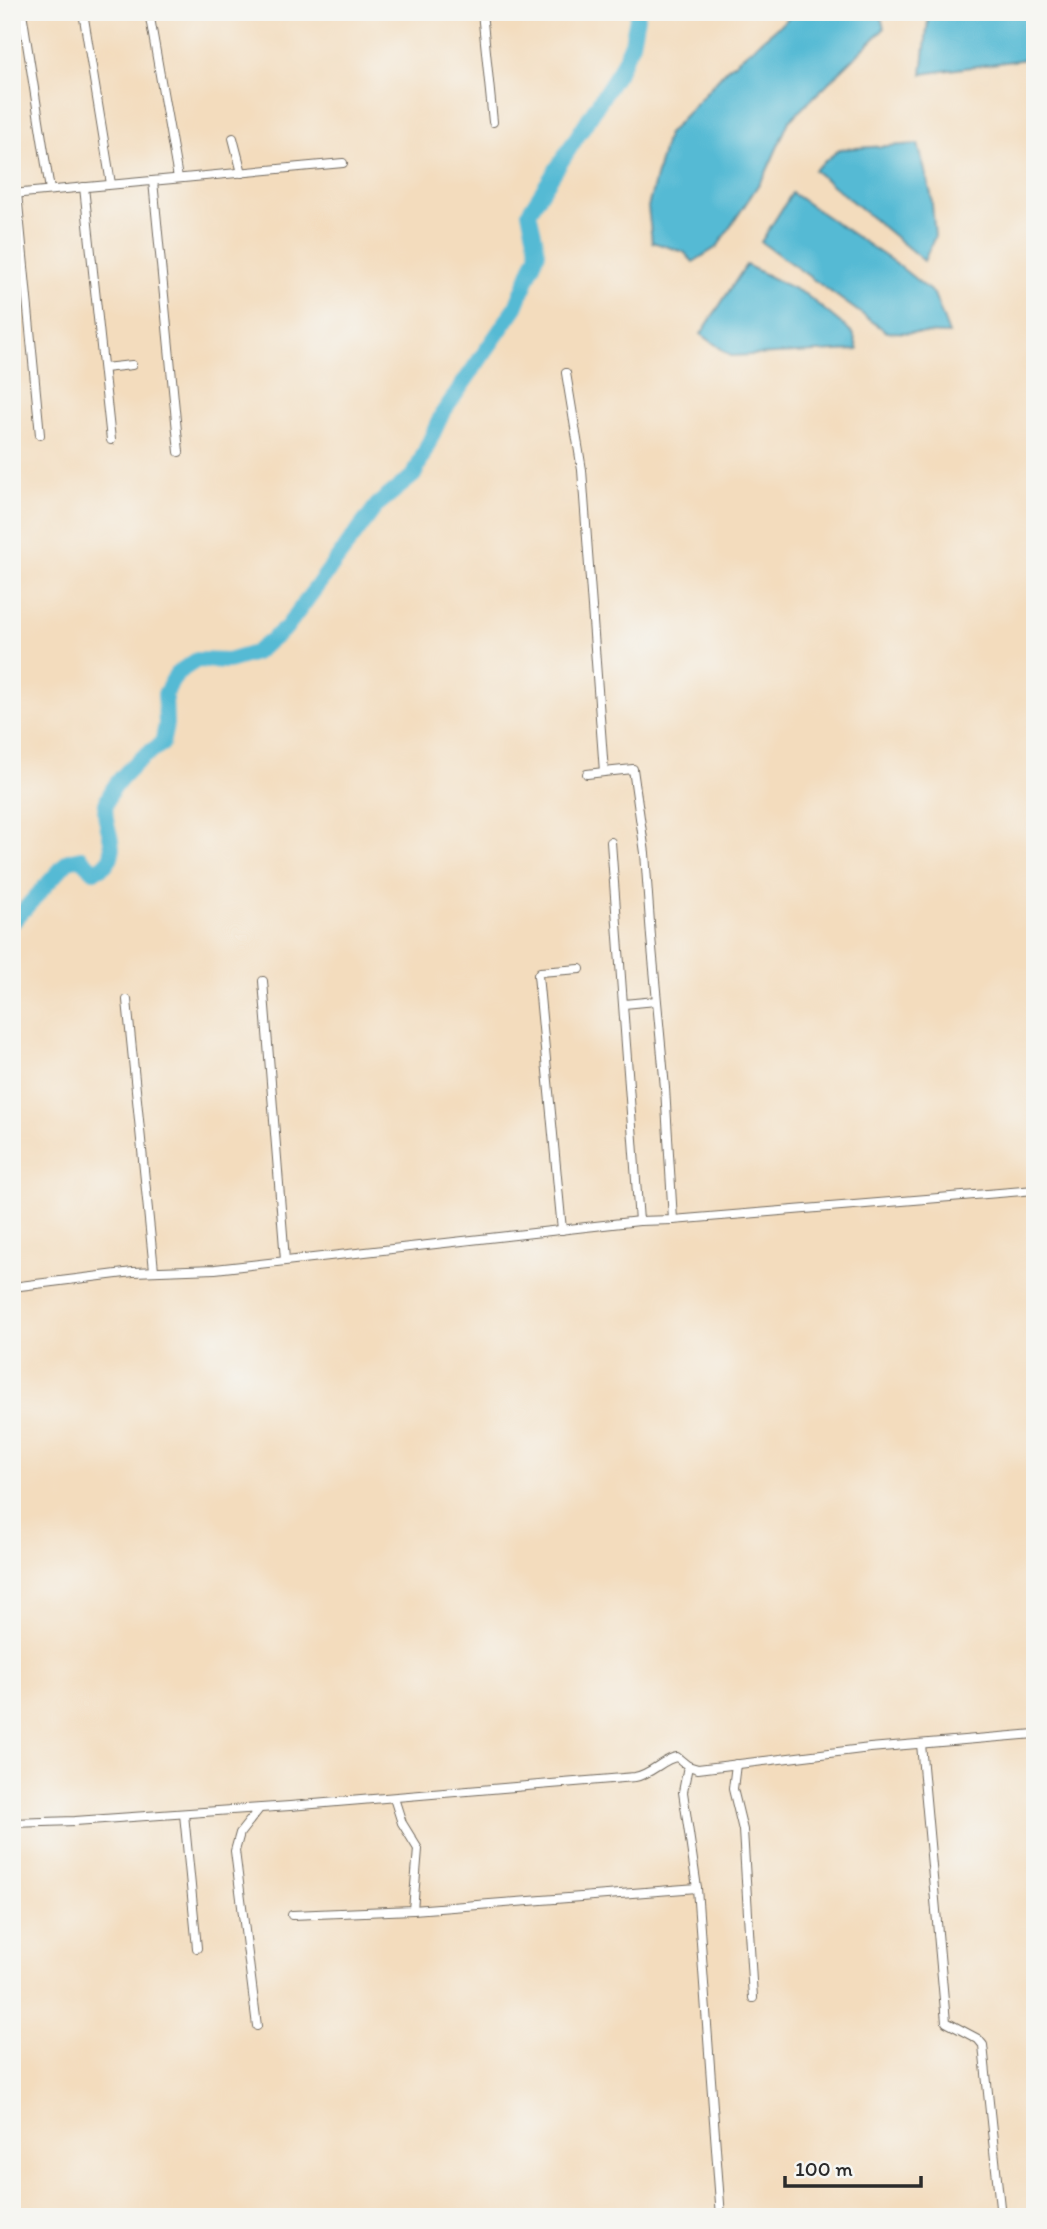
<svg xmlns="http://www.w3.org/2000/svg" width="1047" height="2229" font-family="Itim,sans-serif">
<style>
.water{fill:#55bad4;stroke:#407280;stroke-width:2}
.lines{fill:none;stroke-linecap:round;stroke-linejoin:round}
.river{stroke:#55bad4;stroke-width:16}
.minor-casing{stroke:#71695e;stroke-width:10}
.minor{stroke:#fff;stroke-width:8}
</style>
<rect width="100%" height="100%" fill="#f6f6f2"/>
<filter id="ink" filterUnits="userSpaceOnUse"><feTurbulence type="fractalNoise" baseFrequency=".0143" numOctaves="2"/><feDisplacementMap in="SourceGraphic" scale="14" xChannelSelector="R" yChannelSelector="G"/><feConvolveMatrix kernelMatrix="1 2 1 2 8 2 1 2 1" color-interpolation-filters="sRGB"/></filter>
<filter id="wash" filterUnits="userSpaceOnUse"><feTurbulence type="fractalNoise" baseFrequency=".00686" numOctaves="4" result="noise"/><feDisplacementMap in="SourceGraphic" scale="28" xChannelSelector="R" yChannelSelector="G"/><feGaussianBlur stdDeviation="1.57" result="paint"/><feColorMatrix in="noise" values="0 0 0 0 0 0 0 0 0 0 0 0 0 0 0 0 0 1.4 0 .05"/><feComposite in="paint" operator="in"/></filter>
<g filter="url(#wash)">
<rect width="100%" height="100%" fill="#f3dcbd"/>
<g class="water">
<path d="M796,12H880L884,29L789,121L766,173L717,247L693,262L684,252L652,242L648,207L667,135L727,69Z"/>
<path d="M929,12H1009L1035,18V51L1026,59L922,74Z"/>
<path d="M918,144L931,194L935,236L924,261L814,170L840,149Z"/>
<path d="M792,193L898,265L934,294L949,334L887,332L761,242Z"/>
<path d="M746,265L805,294L853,333L858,350L731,356L701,334Z"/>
</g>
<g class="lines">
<path class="river" d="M12,923L68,861L81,858L94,871C130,858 100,827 106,804C112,781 143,755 162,744L166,725L165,694L177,673L197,660L228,661L255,653L286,628L377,505L414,475L442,414L516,307L538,252L529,212L619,71L632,43L638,12"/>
</g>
</g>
<g filter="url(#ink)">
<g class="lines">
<defs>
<g id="minor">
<path d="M22,12L50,190"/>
<path d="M83,12L111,184"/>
<path d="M149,12L178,178"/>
<path d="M482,12L493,122"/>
<path d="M233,138L242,173"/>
<path d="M153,181L179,452"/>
<path d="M84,187L111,440"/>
<path d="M17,193L40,435"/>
<path d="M12,194L343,163"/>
<path d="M104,368L132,365"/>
<path d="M566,373L582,470L604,772L633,769L645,853L651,937L665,1088L673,1220"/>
<path d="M587,774L604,772"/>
<path d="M611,842L639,1221"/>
<path d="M263,981L285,1260"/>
<path d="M127,1000L154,1270"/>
<path d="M624,1004L656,1001"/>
<path d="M562,1230L538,975L540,972L580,969"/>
<path d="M12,1287L133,1272L215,1269L639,1221L673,1220L1035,1190"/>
<path d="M921,1744L946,2022L978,2039L983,2045L1001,2217"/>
<path d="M736,1764L733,1789L743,1830L753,1998"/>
<path d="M688,1766L683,1792L697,1888L721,2217"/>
<path d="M184,1814L197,1948"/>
<path d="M12,1823L75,1821L290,1806L635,1777C652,1774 664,1758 677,1757L688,1766L698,1769L870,1748L1035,1734"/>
<path d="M413,1910L697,1888"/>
<path d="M292,1915L413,1910L418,1849L402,1823L394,1798"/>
<path d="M257,2026L235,1851L240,1833L259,1809"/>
</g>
</defs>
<use href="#minor" class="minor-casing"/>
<use href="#minor" class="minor"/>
</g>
</g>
<rect width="1047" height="2229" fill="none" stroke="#f6f6f2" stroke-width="42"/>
<path d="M785 2176v10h136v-10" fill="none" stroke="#2b2b2b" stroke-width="3.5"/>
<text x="795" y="2176" font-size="21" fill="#2b2b2b" stroke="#f6f6f2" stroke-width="5" paint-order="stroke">100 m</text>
</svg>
